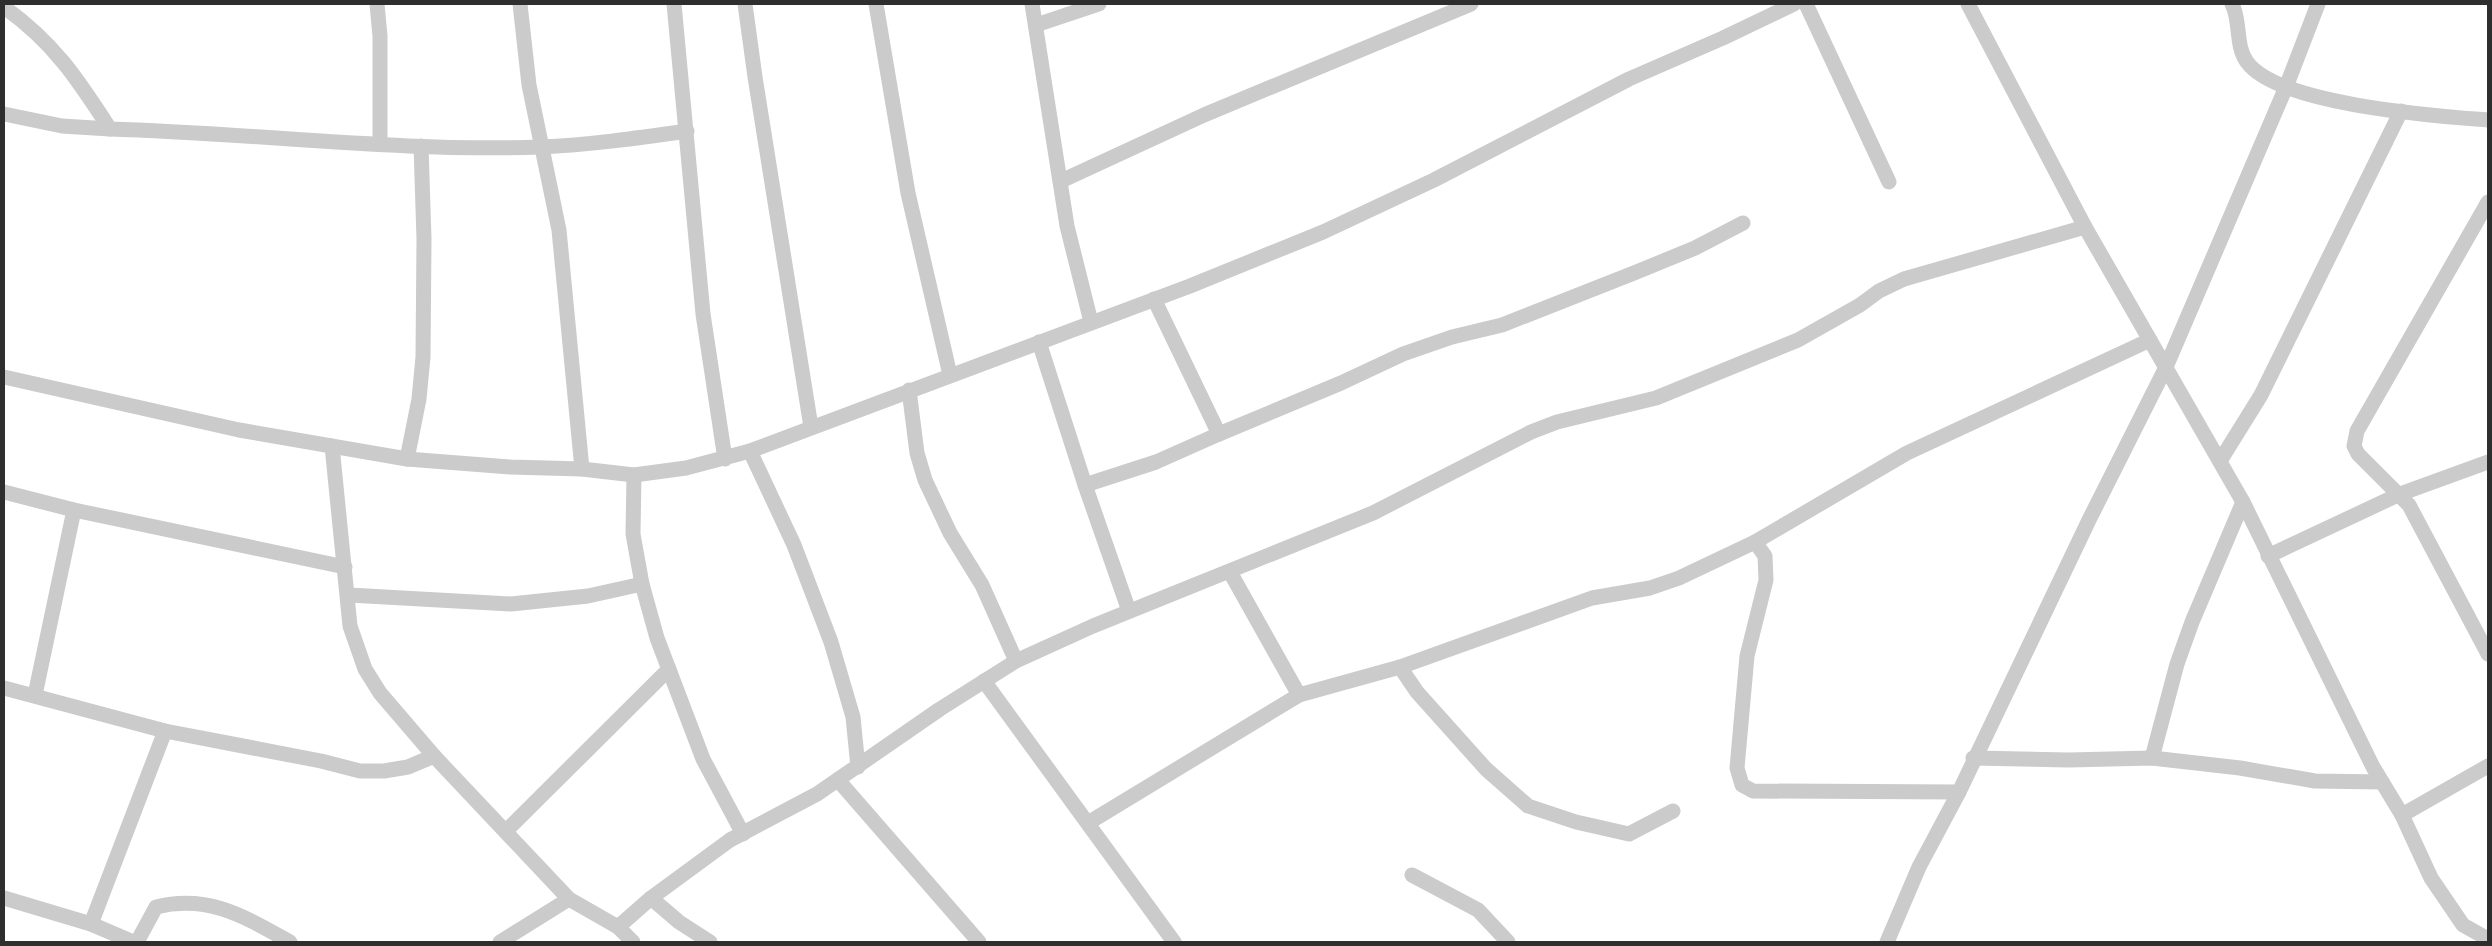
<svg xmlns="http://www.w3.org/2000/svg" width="2492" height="946" font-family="Manrope,sans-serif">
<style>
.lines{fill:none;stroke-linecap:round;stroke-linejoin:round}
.minor{stroke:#cbcbcb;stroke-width:15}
</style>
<rect width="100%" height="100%" fill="#fff"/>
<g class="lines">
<g class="minor">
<path d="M377,4L380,36V144"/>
<path d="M520,4L529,85L559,230L582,469"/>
<path d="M674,4L703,314L725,459"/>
<path d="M745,4L755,77L811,427"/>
<path d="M876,4L908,193L950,375"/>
<path d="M1032,4L1067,226L1091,322"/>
<path d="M1806,4L1889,182"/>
<path d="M1968,4L2085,227L2243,502L2373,767L2402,815L2488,766"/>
<path d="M2232,4C2241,21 2235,46 2247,62C2278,105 2437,116 2488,120"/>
<path d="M4,7C54,43 77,78 110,129C254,133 397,152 540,147C589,145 638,138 687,131"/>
<path d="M1036,25L1099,4"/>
<path d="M4,114L62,126L110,129"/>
<path d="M1061,181L1204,115L1471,4"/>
<path d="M2488,202L2357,431L2354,446L2358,454L2409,505L2488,654"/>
<path d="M1154,299L1219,434L1341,383L1403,354L1452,337L1502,325L1634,273L1695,248L1743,223"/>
<path d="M1039,342L1085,485L1129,611"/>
<path d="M4,377L239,430L407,459L510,467L582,469L634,475L686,468L750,451L1190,286L1323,232L1434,180L1629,79L1723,38L1794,4"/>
<path d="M909,390L917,453L925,480L950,533L982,585L1016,661"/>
<path d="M332,446L350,626L365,669L380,693L434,756L569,899L618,927L651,898L730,840L817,794L940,709L1016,661L1093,626L1373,513L1531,432L1557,422L1656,398L1798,340L1860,305L1879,291L1904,279L2085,227"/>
<path d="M750,451L794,545L831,642L853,717L858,767"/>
<path d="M407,459L419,399L423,357L424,239L421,146"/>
<path d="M2220,461L2261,395L2401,111"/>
<path d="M634,475L633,534L642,584L657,638L703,759L743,834"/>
<path d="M1085,485L1156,462L1219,434"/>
<path d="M4,492L74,510L345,567"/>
<path d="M1755,542L1765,556L1766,580L1747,656L1737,768L1742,785L1753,791L1959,792"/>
<path d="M2268,556L2400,494L2488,462"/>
<path d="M1230,572L1299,695"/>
<path d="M349,595L511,604L588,596L642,584"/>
<path d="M1400,667L1417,692L1486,769L1528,806L1576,822L1629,834L1673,811"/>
<path d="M984,681L1174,942"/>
<path d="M4,688L165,731L321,761L360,771H384L408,767L434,756"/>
<path d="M35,695L74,510"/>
<path d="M1973,758L2069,760L2152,758L2240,768L2315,781L2382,782"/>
<path d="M2152,758L2177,664L2192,622L2243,502"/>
<path d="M838,780L979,942"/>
<path d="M2402,815L2431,878L2463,925L2488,939"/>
<path d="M1088,823L1299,695L1400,667L1592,598L1650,588L1679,578L1755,542L1907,453L2150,340"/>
<path d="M506,831L669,669"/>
<path d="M1412,875L1478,910L1508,942"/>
<path d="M4,898L91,924L133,942"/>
<path d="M651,898L679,922L710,942"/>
<path d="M91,924L165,731"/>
<path d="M618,927L633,942"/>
<path d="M137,942L156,907C209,894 245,917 290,942"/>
<path d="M500,942L569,899"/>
<path d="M1887,942L1919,867L1959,792L2089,520L2166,367L2286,87L2318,4"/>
</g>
</g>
<rect width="2492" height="946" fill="none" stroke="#2e2e2e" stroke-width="10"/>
</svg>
